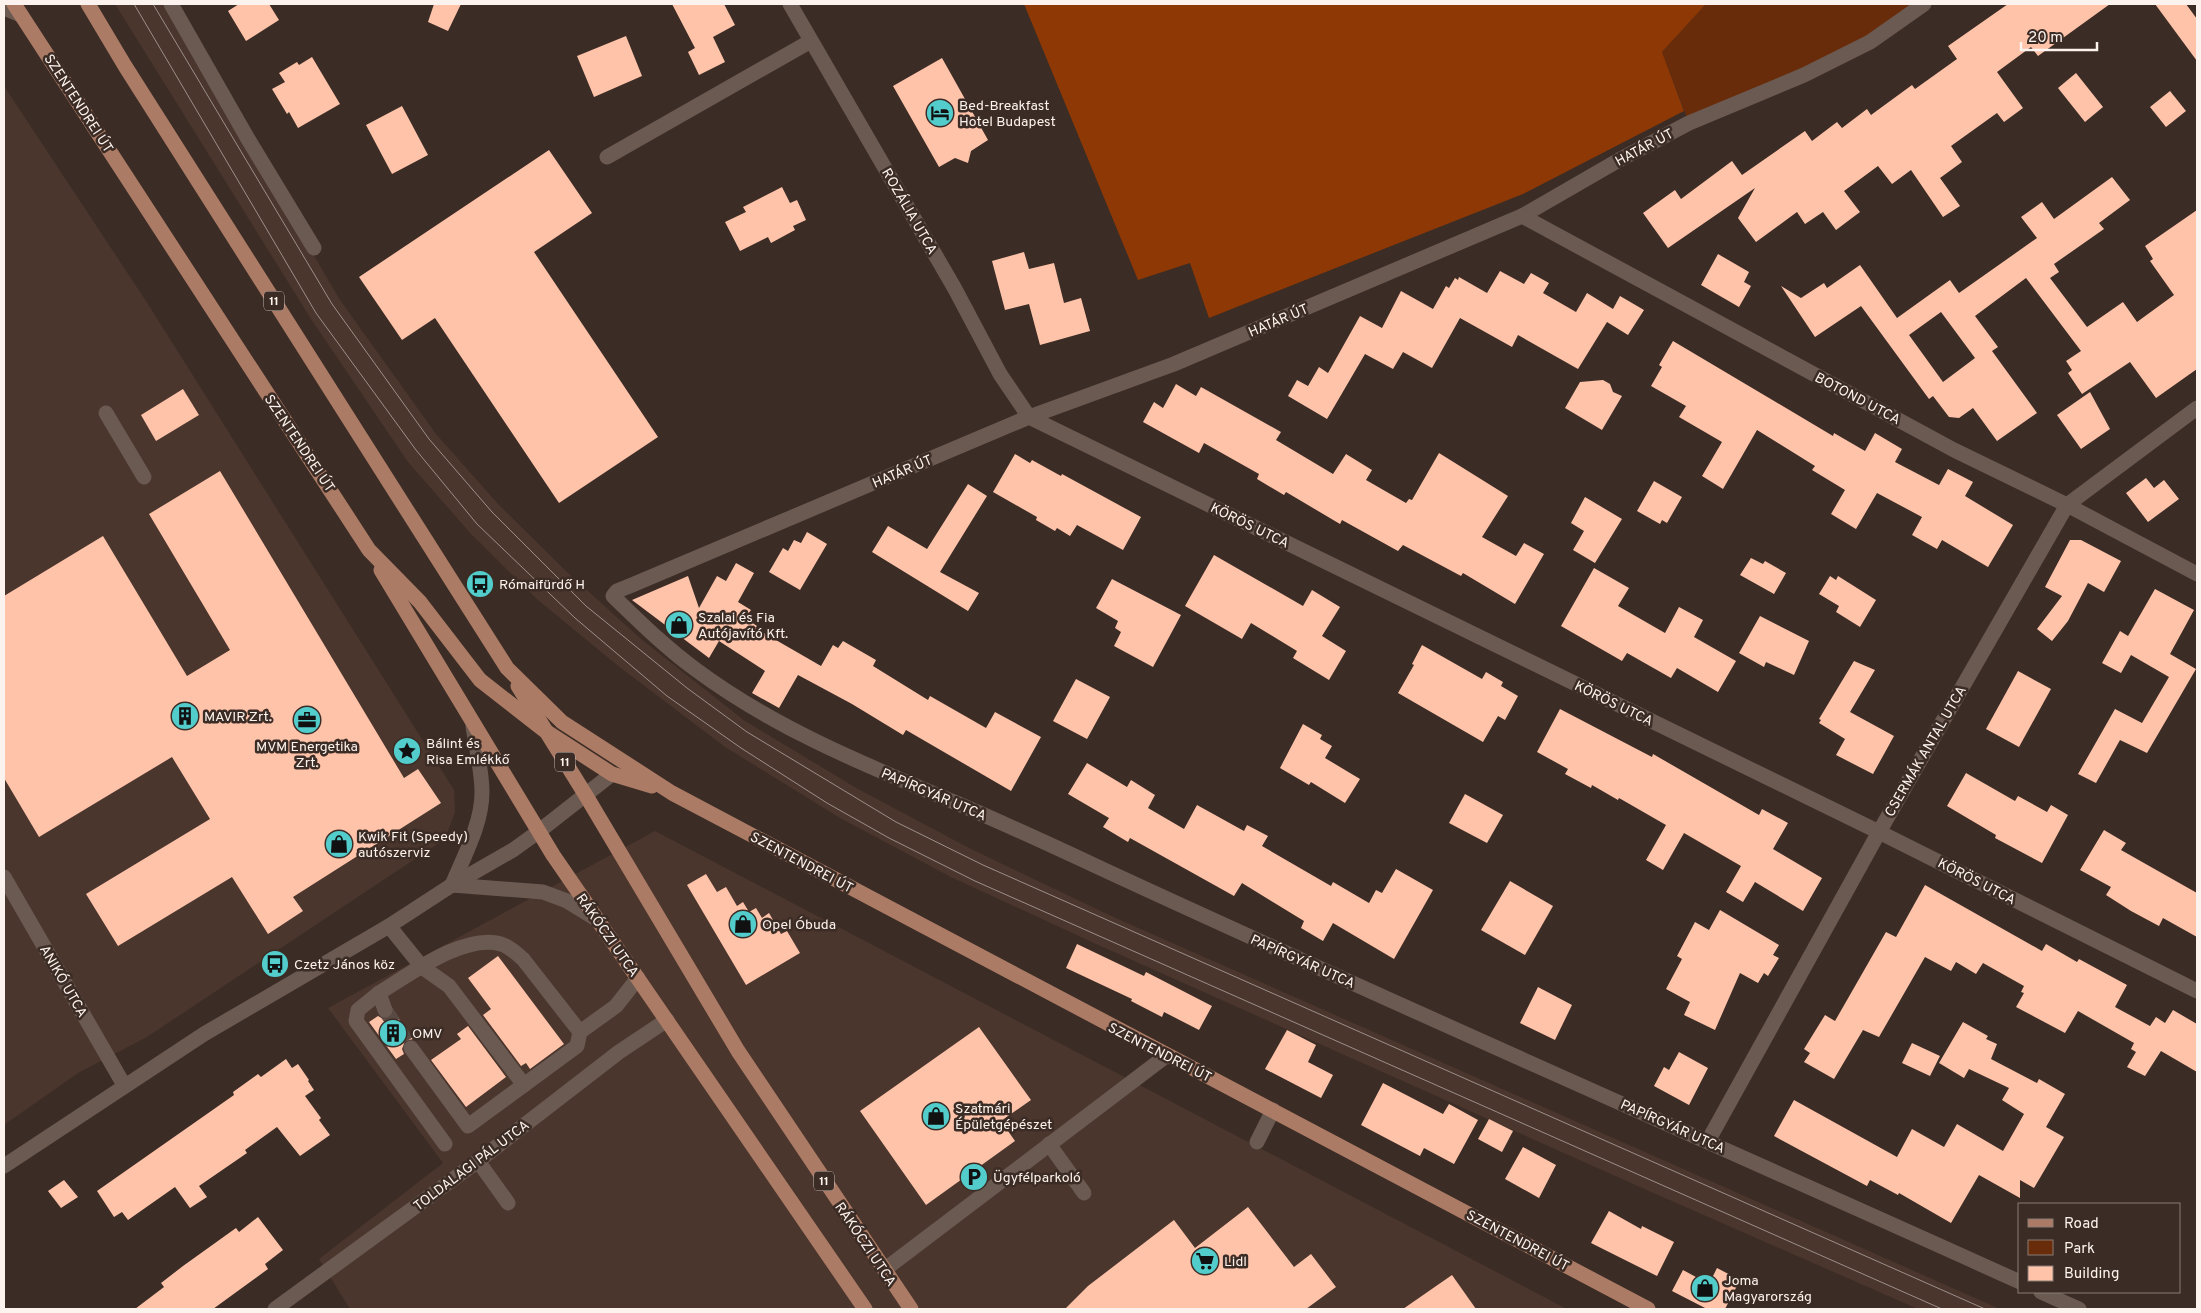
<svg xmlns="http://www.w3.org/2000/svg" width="2201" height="1313" font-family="Overpass,sans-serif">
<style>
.built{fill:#4b362d}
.green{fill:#692c0a}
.forest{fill:#8e3905}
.building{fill:#ffc3aa;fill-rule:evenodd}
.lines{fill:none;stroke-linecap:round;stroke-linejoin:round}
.minor-tunnel{stroke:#584a43;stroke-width:15;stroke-dasharray:15 8;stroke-linecap:butt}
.minor{stroke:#6a5a52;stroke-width:15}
.major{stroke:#ac7b65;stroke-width:15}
.tram{stroke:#9b8f89;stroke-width:1}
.labels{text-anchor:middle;stroke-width:5;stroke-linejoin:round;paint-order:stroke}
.shield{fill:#3b2c25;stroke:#c3b7b2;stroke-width:1}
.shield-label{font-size:12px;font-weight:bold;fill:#fdf3ee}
.street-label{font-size:14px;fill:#fdf3ee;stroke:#3b2c25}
.poi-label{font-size:14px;fill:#fdf3ee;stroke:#3b2c25;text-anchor:start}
</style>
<rect width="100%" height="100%" fill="#3b2c25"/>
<g class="built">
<path d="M115,4H166L340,300L436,434L499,505L568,573L641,639L745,721L858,789L969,848L1109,915L2000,1309H1918L1649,1191L1094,943L951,877L840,818L725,747L617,665L538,600L471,534L408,462L311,319Z"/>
<path d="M4,86L146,301L454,790L455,812L445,839L147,1037L78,1073L4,1125Z"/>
<path d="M655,831L1567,1309H350L319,1259L443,1163L328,1008Z"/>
</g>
<path class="green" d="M1706,4H1921L1870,42L1689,123L1662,52Z"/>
<path class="forest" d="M1024,4H1706L1662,52L1684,111L1523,194L1209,318L1190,263L1138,280Z"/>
<g class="building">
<path d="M239,4H269L279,20L246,41L228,11Z"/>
<path d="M434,4H461L448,31L428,22Z"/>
<path d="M672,4H724L735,25L713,37L725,62L699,75L688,52L695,48Z"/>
<path d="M2008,4H2110L2038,56L2031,47L1997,72L2023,108L2004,122L1997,113L1951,146L1962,162L1940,178L1960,206L1943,217L1911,170L1892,184L1878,166L1844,191L1860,212L1836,230L1823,212L1805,224L1797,212L1756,242L1738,218L1755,188L1668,248L1643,213L1675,190L1681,199L1732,161L1742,175L1805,131L1812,141L1837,122L1842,128L1867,109L1871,115L1912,85L1915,89L1957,59L1948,46Z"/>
<path d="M2155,4H2186L2197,19V61Z"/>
<path d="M626,36L642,76L594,97L577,56Z"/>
<path d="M312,57L340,104L298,128L289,112L287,114L272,89L285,82L279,73L297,62L299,65Z"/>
<path d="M942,58L988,140L971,151L968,163L955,158L939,167L893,86Z"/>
<path d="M2076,73L2103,107L2085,122L2058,88Z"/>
<path d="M2170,91L2186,111L2166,127L2150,107Z"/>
<path d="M402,106L428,155L392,174L366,125Z"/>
<path d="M549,150L592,213L534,252L658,437L559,503L435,318L402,340L359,277Z"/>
<path d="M2112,177L2130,200L2099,223L2104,229L2054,264L2059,272L2050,278L2087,327L2123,302L2137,322L2174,295L2150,261L2153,259L2145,246L2197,210V369L2156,398L2130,362L2082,394L2068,373L2072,370L2066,361L2081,351L2026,278L1975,316L1998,347L1992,351L2037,413L1997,441L1973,408L1959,418L1949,417L1933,396L1929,399L1861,306L1815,337L1781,286L1801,298L1824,283L1827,288L1860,265L1897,318L1950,280L1959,293L2037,238L2021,217L2042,202L2054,219ZM1941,312L1975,358L1943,382L1909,335Z"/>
<path d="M782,187L790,203L797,200L806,220L793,226L795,230L771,243L768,237L740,251L725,222L746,212L743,207Z"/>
<path d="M1024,252L1029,269L1054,263L1064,303L1081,298L1090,331L1040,345L1029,304L1005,310L992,261Z"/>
<path d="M1718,254L1749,272L1744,282L1751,286L1739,307L1701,285Z"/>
<path d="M1500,271L1524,284L1531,273L1549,283L1543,293L1576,312L1587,293L1613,309L1620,296L1644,310L1628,335L1607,322L1578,369L1518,335L1512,347L1460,318L1432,368L1403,352L1393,369L1365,354L1327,419L1288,396L1297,380L1308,386L1319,367L1328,373L1360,316L1382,328L1401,291L1433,309L1446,286L1449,288L1455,278L1458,280L1459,277L1487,293Z"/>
<path d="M1673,341L1833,436L1834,433L1865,451L1875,433L1902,449L1895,462L1939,485L1948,469L1973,482L1965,496L2013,525L1988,567L1942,540L1937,549L1912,535L1922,517L1877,493L1856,529L1831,514L1845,490L1812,470L1815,466L1757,430L1723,489L1702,476L1722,442L1679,417L1686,406L1651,386L1662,367L1659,365Z"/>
<path d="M1603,380L1610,384L1613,392L1622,396L1602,430L1565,408L1580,382Z"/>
<path d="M1176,384L1196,396L1201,387L1281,432L1276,440L1333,474L1346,454L1372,470L1366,480L1406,503L1409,499L1412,500L1439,453L1508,496L1482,537L1516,556L1524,543L1544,554L1515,604L1463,573L1461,576L1403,545L1398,551L1342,520L1340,524L1286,492L1284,495L1257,479L1259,474L1204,443L1199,453L1143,422L1154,402L1163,408Z"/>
<path d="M183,389L199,415L156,441L141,415Z"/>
<path d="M2090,392L2110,429L2081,449L2057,415Z"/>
<path d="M1015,454L1030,463L1032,460L1061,476L1062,474L1141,517L1123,550L1077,525L1070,536L1057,528L1055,531L1036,520L1037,517L993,492Z"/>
<path d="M220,471L404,778L418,769L441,803L293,897L303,911L268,934L232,877L118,946L86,894L210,819L172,757L39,837L4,778V596L103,536L187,676L230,650L149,514Z"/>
<path d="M2146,478L2154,488L2164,480L2179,499L2148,522L2126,493Z"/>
<path d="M1654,481L1682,497L1667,523L1662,520L1660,524L1637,511Z"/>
<path d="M968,484L987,496L940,572L979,593L968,611L872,552L888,526L927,549Z"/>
<path d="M1585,497L1622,519L1595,563L1573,550L1584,531L1571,523Z"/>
<path d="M807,532L827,544L800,590L769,572L783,548L788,551L794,540L801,543Z"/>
<path d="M2070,540H2081L2121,561L2104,592L2088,583L2068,621L2052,641L2037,629L2062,596L2045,587Z"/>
<path d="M1214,555L1303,606L1312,590L1340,607L1322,636L1346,651L1329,680L1293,658L1297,651L1251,623L1242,639L1185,606Z"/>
<path d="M1751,558L1763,564L1765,561L1786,573L1774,594L1740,575Z"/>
<path d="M736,563L754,573L738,602L751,610L745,618L757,626L755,628L821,666L833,645L838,648L843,641L876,660L873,666L928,700L930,696L986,728L995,712L1041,737L1011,791L906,730L903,735L852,704L798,675L779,708L752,693L765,671L719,641L709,658L632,600L688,576L699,608L717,576L726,581Z"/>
<path d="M1594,568L1629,588L1618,606L1665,633L1679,607L1703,620L1694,637L1736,661L1718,692L1677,668L1671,678L1627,653L1622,661L1561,626Z"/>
<path d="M1830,576L1836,580L1838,576L1876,600L1860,627L1836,612L1839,606L1819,594Z"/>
<path d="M1112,579L1181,615L1153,667L1114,646L1121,632L1115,628L1118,621L1096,608Z"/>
<path d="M2155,589L2194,610L2170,654L2196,669L2147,753L2120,740L2096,783L2078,774L2115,709L2142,723L2169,677L2131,655L2121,673L2102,663L2120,631L2128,636Z"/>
<path d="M1760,616L1809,641L1794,675L1766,662L1764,667L1739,653Z"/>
<path d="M1422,645L1482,679L1486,672L1503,682L1501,686L1518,696L1505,720L1498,716L1483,742L1398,693L1414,665L1412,664Z"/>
<path d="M1854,661L1875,670L1850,712L1894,736L1873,774L1836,755L1845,739L1819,723L1821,720L1819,719Z"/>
<path d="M2018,671L2051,689L2019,747L1986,729Z"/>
<path d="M1076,679L1110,697L1087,739L1053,721Z"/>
<path d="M1560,709L1652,757L1653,754L1759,815L1762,809L1788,823L1773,849L1822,878L1803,911L1755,882L1743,902L1726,892L1741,866L1684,833L1663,870L1646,860L1666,825L1619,798L1618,800L1592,785L1591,788L1565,774L1568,769L1537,752Z"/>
<path d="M1303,724L1322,735L1320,739L1332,746L1325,758L1360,779L1345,803L1311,782L1309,785L1280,768Z"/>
<path d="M1087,763L1127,787L1131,780L1155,795L1148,808L1184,829L1197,805L1244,831L1247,825L1268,836L1262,846L1331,886L1333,882L1369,903L1376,890L1382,893L1396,869L1433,890L1394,959L1333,923L1323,941L1301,928L1304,921L1242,883L1234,896L1130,838L1128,842L1103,827L1109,818L1068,794Z"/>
<path d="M1966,773L2015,801L2018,796L2047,812L2051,805L2068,815L2042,863L1995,838L1996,835L1947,806Z"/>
<path d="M1465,794L1503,815L1487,843L1449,823Z"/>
<path d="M2104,830L2126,843L2121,850L2197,893V937L2163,918L2159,926L2131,911L2106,895L2111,887L2080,870Z"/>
<path d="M706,874L717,892L726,887L737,906L743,902L749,912L756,908L762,918L769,913L781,934L787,931L800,953L746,985L687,885Z"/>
<path d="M1510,881L1553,906L1525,955L1481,930Z"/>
<path d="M1925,885L2042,951L2046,944L2077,962L2079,959L2127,985L2115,1007L2150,1026L2156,1017L2165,1023L2173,1010L2197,1024V1072L2161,1051L2145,1076L2127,1067L2136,1052L2131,1049L2134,1043L2078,1011L2065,1033L2016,1007L2024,993L2021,992L2024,986L1983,963L1976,974L1956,962L1951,971L1925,957L1879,1037L1863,1030L1834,1079L1804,1062L1810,1053L1804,1049L1825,1015L1835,1021L1886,932L1896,937Z"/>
<path d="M1720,910L1779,945L1773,955L1779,958L1768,976L1764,973L1758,983L1740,973L1715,1030L1684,1015L1690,1002L1666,989L1682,959L1677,956L1695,922L1709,930Z"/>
<path d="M1077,944L1144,976L1146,972L1212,1006L1199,1030L1164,1012L1162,1017L1131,1001L1132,999L1066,968Z"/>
<path d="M498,956L564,1044L530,1069L526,1063L521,1066L483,1015L491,1009L468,978Z"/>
<path d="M1538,987L1572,1005L1555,1040L1520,1023Z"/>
<path d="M394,1012L413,1039L405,1041L402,1049L404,1054L396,1059L369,1022L378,1016L383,1019H389Z"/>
<path d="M1963,1022L1988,1036L1986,1039L1997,1044L1991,1059L2037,1083L2039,1079L2065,1094L2046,1127L2064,1137L2034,1188L2020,1180V1198L1979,1175L1951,1223L1899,1193L1898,1195L1870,1180L1867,1186L1774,1136L1794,1100L1897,1157L1912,1129L1944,1147L1957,1124L2003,1151L2024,1114L2002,1100L2009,1088L1969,1069L1964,1078L1939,1063Z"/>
<path d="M468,1026L506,1077L466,1107L431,1060L461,1039L457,1034Z"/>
<path d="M979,1027L1031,1100L1001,1121L1015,1141L926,1205L860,1111Z"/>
<path d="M1287,1030L1316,1045L1308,1062L1333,1075L1321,1098L1265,1069Z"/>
<path d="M1912,1043L1940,1056L1930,1076L1902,1063Z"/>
<path d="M1679,1052L1708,1068L1689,1105L1654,1086L1664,1067L1669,1070Z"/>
<path d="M286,1059L292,1068L298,1064L309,1080L308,1081L314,1090L305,1096L321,1118L319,1120L330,1135L300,1156L277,1127L245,1150L247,1153L199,1186L207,1197L190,1208L175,1187L128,1220L122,1212L114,1217L97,1191L234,1095L233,1092L258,1074L261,1077Z"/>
<path d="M1383,1083L1443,1114L1449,1104L1478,1120L1454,1164L1424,1148L1420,1156L1361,1125Z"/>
<path d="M1489,1119L1513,1131L1502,1152L1478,1139Z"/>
<path d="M1523,1147L1556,1165L1539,1198L1505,1179Z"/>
<path d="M64,1180L78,1197L61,1208L48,1191Z"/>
<path d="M1248,1207L1294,1267L1311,1254L1336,1287L1306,1309H1065L1088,1286L1174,1220L1195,1248Z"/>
<path d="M1609,1211L1641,1229L1642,1226L1674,1242L1657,1276L1591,1243Z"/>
<path d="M258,1217L283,1250L265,1264L268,1269L213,1309H135L164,1287L161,1283L183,1266L236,1228L239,1232Z"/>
<path d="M1717,1268L1740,1280L1725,1309H1707L1672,1291L1683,1270L1709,1284Z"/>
<path d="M1452,1275L1476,1309H1403Z"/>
</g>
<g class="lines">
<path class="minor-tunnel" d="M385,1010L411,1048"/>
<g class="minor">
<path d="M171,4L248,139L314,248"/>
<path d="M790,4L955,289L1000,374L1029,417"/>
<path d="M1924,4L1870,42L1804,75L1689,123L1619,160L1522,216L1174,364L1029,417L632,585L617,591L613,596C640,622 665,647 695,669C774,728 865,765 954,802C1003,823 1051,845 1098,867C1404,1009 1713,1143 2020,1282"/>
<path d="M4,8L21,15"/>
<path d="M607,157L811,41"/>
<path d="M1522,216L1954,450L2067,505L2197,574"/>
<path d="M106,413L144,477"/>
<path d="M1029,417L1879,832L2197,991"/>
<path d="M4,877L124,1085"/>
<path d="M452,885C464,856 482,824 482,792C482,771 476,748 473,726"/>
<path d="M452,885L543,892L567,901L598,920"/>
<path d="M389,926L422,967L449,986L524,1085"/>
<path d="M379,993L358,1010L356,1021L445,1144"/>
<path d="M385,1010L379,993C409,975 464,933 501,944C510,947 516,953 523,959L580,1032"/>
<path d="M411,1048L468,1126L577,1046L580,1032L616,1006L638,978"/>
<path d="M1708,1141L1879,832L2067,505L2197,408"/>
<path d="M1257,1142L1273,1110"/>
<path d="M1049,1144L1084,1193"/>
<path d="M478,1161L508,1203"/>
<path d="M4,1166L204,1034L389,926L452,885L513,850L538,832L612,774"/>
<path d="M884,1270L1166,1056"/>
<path d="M2041,1292L2079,1309"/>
<path d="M275,1309L478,1161L619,1052L667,1020"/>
</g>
<g class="major">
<path d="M14,4L369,550L420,602L480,680L544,730L612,774L652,786"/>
<path d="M88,4L125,66L507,668L562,722L672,793L1648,1309"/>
<path d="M381,570L553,855L865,1309"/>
<path d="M518,686L585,794L738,1051L911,1309"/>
</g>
<g class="tram">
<path d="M134,4L316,313L416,450L477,524L575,618L667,696L741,748L827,803L889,838L975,881L1942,1309"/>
<path d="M153,4L332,304L429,439L492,512L586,606L687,688L747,732L896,822L983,865L1985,1309"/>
</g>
</g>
<defs>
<symbol id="hotel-disc" viewBox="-11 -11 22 22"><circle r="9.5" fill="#52cdcc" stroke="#3b2c25"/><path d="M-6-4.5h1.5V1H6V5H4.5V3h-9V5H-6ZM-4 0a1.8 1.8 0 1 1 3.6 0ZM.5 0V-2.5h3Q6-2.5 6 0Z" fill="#111"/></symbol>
<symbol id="bus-disc" viewBox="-11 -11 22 22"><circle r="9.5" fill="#52cdcc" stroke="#3b2c25"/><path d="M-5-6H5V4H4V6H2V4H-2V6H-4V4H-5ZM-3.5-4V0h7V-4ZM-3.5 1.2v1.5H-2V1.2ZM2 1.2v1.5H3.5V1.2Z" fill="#111"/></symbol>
<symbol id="shop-disc" viewBox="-11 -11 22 22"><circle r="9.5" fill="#52cdcc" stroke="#3b2c25"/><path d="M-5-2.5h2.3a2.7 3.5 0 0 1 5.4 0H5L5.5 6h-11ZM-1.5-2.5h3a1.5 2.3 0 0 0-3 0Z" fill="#111"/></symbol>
<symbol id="building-disc" viewBox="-11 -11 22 22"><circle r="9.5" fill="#52cdcc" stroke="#3b2c25"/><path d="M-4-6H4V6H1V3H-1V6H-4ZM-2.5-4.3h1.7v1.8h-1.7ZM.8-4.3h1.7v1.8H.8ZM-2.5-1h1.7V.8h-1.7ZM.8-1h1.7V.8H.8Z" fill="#111"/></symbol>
<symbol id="office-disc" viewBox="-11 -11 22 22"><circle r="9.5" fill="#52cdcc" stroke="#3b2c25"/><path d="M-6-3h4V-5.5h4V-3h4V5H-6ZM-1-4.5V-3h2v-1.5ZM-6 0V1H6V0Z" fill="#111"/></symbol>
<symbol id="sight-disc" viewBox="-11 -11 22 22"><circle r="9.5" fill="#52cdcc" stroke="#3b2c25"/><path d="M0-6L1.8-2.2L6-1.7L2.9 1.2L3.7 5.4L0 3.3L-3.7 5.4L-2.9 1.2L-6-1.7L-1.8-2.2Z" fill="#111"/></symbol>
<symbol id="parking-disc" viewBox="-11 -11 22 22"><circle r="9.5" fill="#52cdcc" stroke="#3b2c25"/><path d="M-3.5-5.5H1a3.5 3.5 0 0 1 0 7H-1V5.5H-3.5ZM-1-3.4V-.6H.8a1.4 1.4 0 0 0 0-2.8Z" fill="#111"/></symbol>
<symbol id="supermarket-disc" viewBox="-11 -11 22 22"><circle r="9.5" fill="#52cdcc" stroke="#3b2c25"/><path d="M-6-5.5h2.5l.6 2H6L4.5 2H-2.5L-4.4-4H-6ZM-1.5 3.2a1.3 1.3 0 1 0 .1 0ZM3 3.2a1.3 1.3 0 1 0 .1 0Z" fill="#111"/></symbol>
</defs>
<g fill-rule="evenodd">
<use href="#hotel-disc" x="924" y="97" width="32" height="32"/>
<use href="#bus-disc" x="464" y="568" width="32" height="32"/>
<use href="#shop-disc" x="663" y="609" width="32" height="32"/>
<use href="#building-disc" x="169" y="700" width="32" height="32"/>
<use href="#office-disc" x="291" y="704" width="32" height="32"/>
<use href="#sight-disc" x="391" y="735" width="32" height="32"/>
<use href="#shop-disc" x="323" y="828" width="32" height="32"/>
<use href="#shop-disc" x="727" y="908" width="32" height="32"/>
<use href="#bus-disc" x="259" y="948" width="32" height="32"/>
<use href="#building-disc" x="377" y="1017" width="32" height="32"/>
<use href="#shop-disc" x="920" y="1100" width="32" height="32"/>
<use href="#parking-disc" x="958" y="1161" width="32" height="32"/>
<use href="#supermarket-disc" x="1189" y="1245" width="32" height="32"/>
<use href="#shop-disc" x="1689" y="1272" width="32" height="32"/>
</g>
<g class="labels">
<g class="shield">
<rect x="264" y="291.5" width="20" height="19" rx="4"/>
<rect x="555" y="752.5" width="20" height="19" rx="4"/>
<rect x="814" y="1171.5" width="20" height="19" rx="4"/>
</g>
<g class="shield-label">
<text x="274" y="305">11</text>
<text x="565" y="766">11</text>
<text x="824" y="1185">11</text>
</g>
<g class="street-label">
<text transform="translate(79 103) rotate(57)" y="5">SZENTENDREI ÚT</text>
<text transform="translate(1644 147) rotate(-28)" y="5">HATÁR ÚT</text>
<text transform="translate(910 211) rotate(60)" y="5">ROZÁLIA UTCA</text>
<text transform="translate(1278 320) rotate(-23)" y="5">HATÁR ÚT</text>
<text transform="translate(1858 398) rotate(28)" y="5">BOTOND UTCA</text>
<text transform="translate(300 443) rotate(56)" y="5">SZENTENDREI ÚT</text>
<text transform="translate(902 471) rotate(-23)" y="5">HATÁR ÚT</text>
<text transform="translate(1250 525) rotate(26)" y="5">KÖRÖS UTCA</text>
<text transform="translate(1614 703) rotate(26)" y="5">KÖRÖS UTCA</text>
<text transform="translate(1925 751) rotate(-60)" y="5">CSERMÁK ANTAL UTCA</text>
<text transform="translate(934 794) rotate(23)" y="5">PAPÍRGYÁR UTCA</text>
<text transform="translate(802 862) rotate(28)" y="5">SZENTENDREI ÚT</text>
<text transform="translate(1977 881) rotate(27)" y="5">KÖRÖS UTCA</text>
<text transform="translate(608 935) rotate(55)" y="5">RÁKÓCZI UTCA</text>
<text transform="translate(1303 961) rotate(24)" y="5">PAPÍRGYÁR UTCA</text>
<text transform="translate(64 981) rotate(60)" y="5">ANIKÓ UTCA</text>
<text transform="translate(1160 1052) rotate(27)" y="5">SZENTENDREI ÚT</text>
<text transform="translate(1673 1126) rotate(24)" y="5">PAPÍRGYÁR UTCA</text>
<text transform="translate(471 1165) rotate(-37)" y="5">TOLDALAGI PÁL UTCA</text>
<text transform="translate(1518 1240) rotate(28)" y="5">SZENTENDREI ÚT</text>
<text transform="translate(866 1244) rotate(56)" y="5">RÁKÓCZI UTCA</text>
</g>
<g class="poi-label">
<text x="959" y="110">Bed-Breakfast<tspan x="959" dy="16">Hotel Budapest</tspan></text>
<text x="499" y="589">Rómaifürdő H</text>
<text x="698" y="622">Szalai és Fia<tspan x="698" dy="16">Autójavító Kft.</tspan></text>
<text x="204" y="721">MAVIR Zrt.</text>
<text x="426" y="748">Bálint és<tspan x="426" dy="16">Risa Emlékkő</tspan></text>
<text x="307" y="751" text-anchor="middle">MVM Energetika<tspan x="307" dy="16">Zrt.</tspan></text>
<text x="358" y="841">Kwik Fit (Speedy)<tspan x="358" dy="16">autószerviz</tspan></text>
<text x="762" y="929">Opel Óbuda</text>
<text x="294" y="969">Czetz János köz</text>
<text x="412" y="1038">OMV</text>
<text x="955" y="1113">Szatmári<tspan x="955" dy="16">Épületgépészet</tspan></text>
<text x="993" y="1182">Ügyfélparkoló</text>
<text x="1224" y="1266">Lidl</text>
<text x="1724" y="1285">Joma<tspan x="1724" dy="16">Magyarország</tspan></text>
</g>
</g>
<rect width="2201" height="1313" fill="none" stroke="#fdf3ee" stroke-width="10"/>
<rect x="2018" y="1203" width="162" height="90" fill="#3b2c25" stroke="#897c75"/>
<rect x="2028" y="1219" width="25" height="8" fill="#ac7b65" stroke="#897c75"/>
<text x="2064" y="1228" font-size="15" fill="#fdf3ee">Road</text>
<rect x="2028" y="1240" width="25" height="15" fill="#692c0a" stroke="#897c75"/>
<text x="2064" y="1253" font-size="15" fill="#fdf3ee">Park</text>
<rect x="2028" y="1266" width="25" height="15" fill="#ffc3aa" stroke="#897c75"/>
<text x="2064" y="1278" font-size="15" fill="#fdf3ee">Building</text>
<path d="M2021 42v8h76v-8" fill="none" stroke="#fdf3ee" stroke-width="2.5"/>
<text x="2028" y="42" font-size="15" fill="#fdf3ee" stroke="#3b2c25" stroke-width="4" paint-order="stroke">20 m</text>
</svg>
